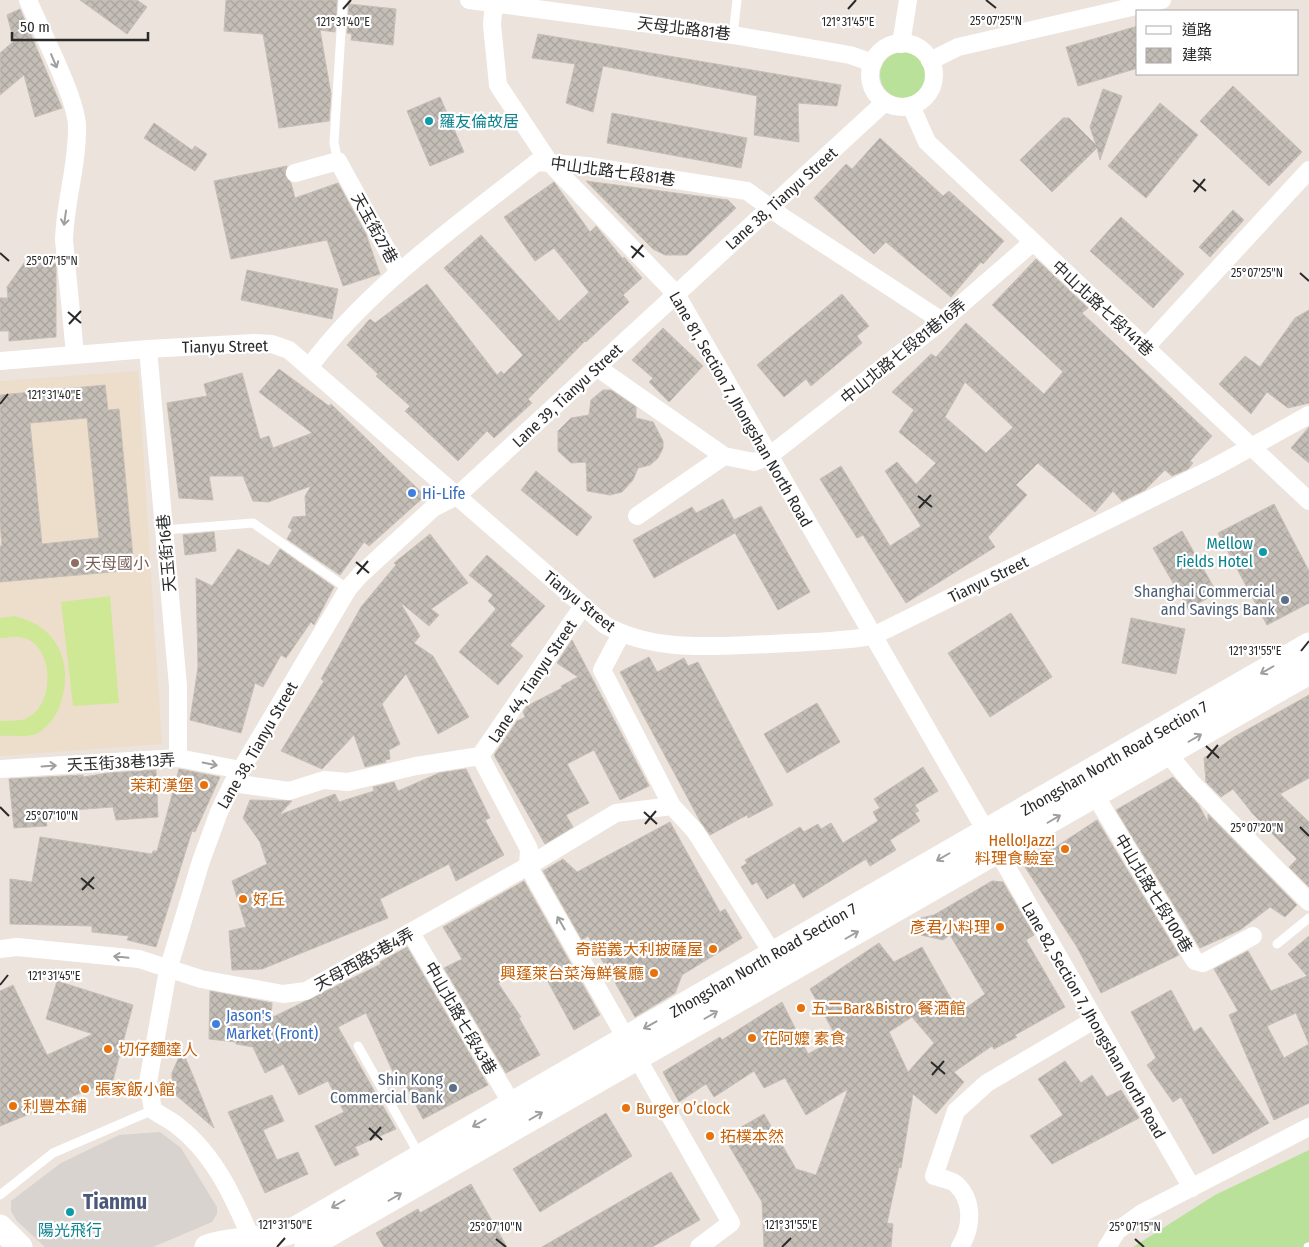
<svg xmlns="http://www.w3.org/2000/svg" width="1309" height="1247" font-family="'Fira Sans Condensed','Noto Sans TC',sans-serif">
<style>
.education{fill:#eddecc}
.grass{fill:#bae19a}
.pitch{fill:#cee895}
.plaza{fill:#d8d3cf}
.building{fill:url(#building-cross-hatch);stroke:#c7bfb6;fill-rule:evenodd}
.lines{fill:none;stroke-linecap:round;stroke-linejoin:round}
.lane{stroke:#fff;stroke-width:9}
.street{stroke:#fff;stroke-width:18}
.secondary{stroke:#fff;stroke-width:25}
.oneway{stroke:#9f9f9f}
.ticks{fill:none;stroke:#2a2a2a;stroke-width:2}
.culture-dot{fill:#0f9aa8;stroke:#fff;stroke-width:2}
.shop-dot{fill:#3f7fe0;stroke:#fff;stroke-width:2}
.education-dot{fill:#8d6e63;stroke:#fff;stroke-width:2}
.service-dot{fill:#5c6f8a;stroke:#fff;stroke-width:2}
.food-dot{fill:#e8710a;stroke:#fff;stroke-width:2}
.labels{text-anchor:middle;stroke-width:4.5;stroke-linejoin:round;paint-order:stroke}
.street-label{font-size:16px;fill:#2a2a2a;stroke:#fff}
.culture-label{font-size:16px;fill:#0d838f;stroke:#fff;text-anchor:start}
.shop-label{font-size:16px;fill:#366cbe;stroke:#fff;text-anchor:start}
.education-label{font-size:16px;fill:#785e54;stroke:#fff;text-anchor:start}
.service-label{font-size:16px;fill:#4e5e75;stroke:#fff;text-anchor:end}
.food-label{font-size:16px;fill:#c56008;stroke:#fff;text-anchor:start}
.district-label{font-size:21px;font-weight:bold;fill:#4b5879;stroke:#fff}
.ticks-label{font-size:12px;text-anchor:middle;fill:#2a2a2a;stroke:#fff;stroke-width:4.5;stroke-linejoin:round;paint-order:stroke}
</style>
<defs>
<pattern id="building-cross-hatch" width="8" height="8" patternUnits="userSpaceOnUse" patternTransform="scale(1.25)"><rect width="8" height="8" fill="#c4beb7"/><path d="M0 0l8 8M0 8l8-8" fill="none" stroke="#a9a39e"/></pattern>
</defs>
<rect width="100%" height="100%" fill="#ebe3dc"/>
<path class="education" d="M138,371L162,744L0,756V381Z"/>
<g class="grass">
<circle cx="903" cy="75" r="23"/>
<path d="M1309,1150V1247H1133L1215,1195Z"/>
</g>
<g class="pitch">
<path d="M110,596L119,703L73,706L61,602Z"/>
<path d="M14,616C57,625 74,663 61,702C58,714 49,726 38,733C29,738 11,735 0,736V721C8,720 20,722 27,718C57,704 54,642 20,637C13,636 6,638 0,638V618Z"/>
</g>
<path class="plaza" d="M160,1132L181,1148L217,1207V1214L212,1222L153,1247H45L17,1221L11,1211V1201L61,1163L119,1135Z"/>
<g class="building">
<path d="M80,0H137L147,7L127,34Z"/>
<path d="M226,0H337L335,32L320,30L331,94L329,121L279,128L263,34L224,31Z"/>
<path d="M349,4L396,9L393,45L351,40L352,34L347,33Z"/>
<path d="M20,9L62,108L35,117L24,75L0,95V53L14,41L7,15Z"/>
<path d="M1138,26V68L1078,86L1066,47Z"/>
<path d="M538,34L841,85L837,106L798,103L799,142L754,135L757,96L603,66L593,112L566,103L575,64L532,58Z"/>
<path d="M1233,86L1302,152L1269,186L1200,121Z"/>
<path d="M1103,89L1122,96L1100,160L1097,148L1052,192L1020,160L1063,118H1069L1096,145L1090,127Z"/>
<path d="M440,97L464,152L430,166L407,111Z"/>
<path d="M1160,103L1198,135L1146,198L1108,166Z"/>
<path d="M612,113L747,138L741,168L607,143Z"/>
<path d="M154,123L192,150L195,146L207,154L195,171L144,138Z"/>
<path d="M880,138L943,196L949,191L1004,241L983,264L981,262L951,297L886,242L874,254L814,198L846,164L852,169Z"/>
<path d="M287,166L285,175L291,183L295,198L338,183L366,234L380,274L343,286L327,240L231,259L214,181Z"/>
<path d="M586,181L728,200L736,208L687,255H665L653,249Z"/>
<path d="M554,182L590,232L596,226L623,259L624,257L642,278L623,295L629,302L586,342L585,341L528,399L532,403L494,438L487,431L458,461L405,411L410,406L376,376L378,374L347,345L370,319L375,323L427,284L497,375L501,371L504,374L523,355L444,268L481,235L559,321L589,292L554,248L535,261L504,217Z"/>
<path d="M1233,210L1244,220L1210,257L1199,247Z"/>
<path d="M1121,217L1184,274L1153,308L1090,251Z"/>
<path d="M1036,259L1088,308L1082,313L1212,436L1190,461L1193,463L1188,469L1172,476L1165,470L1145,490L1122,501L1113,491L1095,512L1038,463L1016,485L1027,495L988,537L995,547L906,603L863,535L857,538L820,479L841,466L890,546L921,526L885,471L897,462L916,484L936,463L899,432L914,410L892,392L931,354L936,357L966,323L1044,394L1063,372L992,305ZM965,382L1013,427L986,453L945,417Z"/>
<path d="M24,263L56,264V337L9,341V331H0V298H8L7,287Z"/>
<path d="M247,270L338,289L332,319L241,300Z"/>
<path d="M842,294L869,326L857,336L862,343L811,386L806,379L784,397L757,365Z"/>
<path d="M1309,310V403L1288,408L1267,392L1251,414L1219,384L1245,356L1260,367L1295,318Z"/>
<path d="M663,328L703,366L669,402L649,382L653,378L632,360Z"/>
<path d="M279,369L329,406L331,404L425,496L369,546L364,542L340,575L287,539L292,530L288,527L293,517L306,516L305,496L311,486L268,502L253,501L243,476H209L213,500L179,498L167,403L207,396L204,384L242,373L260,439L269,436L273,448L312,433L259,392Z"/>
<path d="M105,385L108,410L119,409L133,557L121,559L123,571L0,582V546H2L0,521V395ZM87,418L99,538L42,544L30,423Z"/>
<path d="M603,390H611L636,407V418L653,422L663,441V448L658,458L650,465L638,468L633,480L622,492L610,495L587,491L586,462L571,463L558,451V431L571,418L589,415L591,400Z"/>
<path d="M1309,427V463L1291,448Z"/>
<path d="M536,471L592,517L577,536L521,490Z"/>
<path d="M723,499L734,520L761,506L810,592L778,610L735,533L654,578L633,540L692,507L696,513Z"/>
<path d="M1274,504L1309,571V603L1267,625L1218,533Z"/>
<path d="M1182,531L1217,593L1188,609L1153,548Z"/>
<path d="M214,532L216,551L185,555L183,535Z"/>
<path d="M430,534L468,583L431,609L439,615L429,626L400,602L420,636L414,643L433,656L469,717L438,734L406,674L382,704L400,744L389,750L390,759L385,760L386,762L365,767L354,735L322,769L281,751L324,681L321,679L361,607L396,565L394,563Z"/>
<path d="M238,549L269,566L280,549L334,587L314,625L311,622L286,658L281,655L263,687L255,683L241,733L190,720L198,667L196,578L212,586Z"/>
<path d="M487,555L545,606L510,645L523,656L498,685L459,652L496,609L488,601L493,595L469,575Z"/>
<path d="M1011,613L1052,677L990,717L948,653Z"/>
<path d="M1131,618L1185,629L1176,674L1122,663Z"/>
<path d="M572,640L649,786L620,800L594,750L567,764L589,803L566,815L573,827L545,844L494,755L517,721L525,717L523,712L527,706L562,688L561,686L578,677L557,663Z"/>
<path d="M649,657L657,672L684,658L688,666L698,662L773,805L748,818L747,815L710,835L700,821L620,672Z"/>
<path d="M1309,695V778L1280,794L1309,822V887L1289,867L1297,859L1253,814L1233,789L1221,797L1206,782L1204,758L1234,737Z"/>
<path d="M817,703L840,742L787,773L764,734Z"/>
<path d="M923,767L938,791L915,805L919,811L915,813L920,821L890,840L896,850L870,866L866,859L803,898L794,883L767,899L757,882L752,885L741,867L747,863L745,860L800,827L804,832L818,824L821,829L831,823L843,843L878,821L873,812L880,808L874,799Z"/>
<path d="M179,769L220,777L195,832L192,831L156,947L127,940L129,936L92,932V926L10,924V879L32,882L40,837L152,854L153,851H157Z"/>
<path d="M466,769L490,818L485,820L504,855L456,881L449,864L380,899L388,918L262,969L232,970L229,931L246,927L232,881L267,864L260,842L243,818L250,800L292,801L279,815L335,794L339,802L374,791L373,787L394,782L398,791L439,773Z"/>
<path d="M156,770L158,817L116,820L113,807L44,812L47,826L14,828L9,779L83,775V777L108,773Z"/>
<path d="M1173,777L1198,804L1208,822V814L1297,905L1285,917L1270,907L1240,930L1200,948L1116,810Z"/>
<path d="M1097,820L1179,955L1101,993L1077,947L1025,867Z"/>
<path d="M670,822L720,912L725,909L742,938L682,975L675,993L635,1017L588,936L582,940L543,871L563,859L577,872Z"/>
<path d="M524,881L600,1015L574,1030L540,967L530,973L527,969L498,983L521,1017L519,1018L540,1055L506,1073L444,968L462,959L443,927Z"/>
<path d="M992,881L1003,882L1034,935L1026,940L1065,1007L1015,1035L1017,1037L994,1049L992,1046L954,1072L964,1082L936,1114L913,1094L901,1168L899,1167L887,1223L893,1224L891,1247H764L762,1202L724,1137L764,1114L796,1169L816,1175L848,1089L806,1115L785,1078L764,1088L754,1071L714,1097L706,1084L679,1102L663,1072L720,1037L722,1040L782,1002L808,1054L837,1038L810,989L879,943L894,962L922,947L959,1013L985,994L950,935L943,940L921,935V918L934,915ZM912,1017L934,1043L908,1072L889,1032Z"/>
<path d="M1309,936V1044L1296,1013L1267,1026L1284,1058L1309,1044V1103L1274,1120L1229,1015L1238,1011L1214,969L1248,951L1271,991L1307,976L1288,954Z"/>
<path d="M407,947L488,1085L423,1119L398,1070L393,1072L366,1013L338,1027L396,1129L355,1147L359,1155L335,1166L315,1126L344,1112L328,1081L299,1095L283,1064L265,1073L253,1047L236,1044V1042L209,1039L210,991L272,1003L271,1018L381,964L380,962Z"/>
<path d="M57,981L133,1005L113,1080L0,1126V991L13,985L47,1055L93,1034L46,1019Z"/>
<path d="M1171,990L1194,1032L1201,1027L1269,1123L1213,1154L1181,1097L1173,1102L1147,1065L1156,1058L1131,1012Z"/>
<path d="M182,1050L193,1076L214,1128L177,1096L172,1087V1073Z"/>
<path d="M1065,1061L1081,1083L1092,1075L1107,1097L1121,1090L1139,1118L1052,1164L1030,1136L1063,1115L1038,1079Z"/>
<path d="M272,1095L284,1121L263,1130L277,1160L298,1152L308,1174L265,1193L228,1112Z"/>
<path d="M606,1113L632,1156L540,1212L513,1169Z"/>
<path d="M671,1172L700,1220L652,1247H542Z"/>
<path d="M471,1184L507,1247H384L376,1233L418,1209L420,1213Z"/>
</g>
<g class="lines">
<g class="lane">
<path d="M733,35L737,0"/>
<path d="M338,161L334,143L343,0"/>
<path d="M164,530L253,523L348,589"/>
<path d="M1277,944L1309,918"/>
<path d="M358,1046L420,1156"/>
<path d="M0,1195L53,1153L153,1110"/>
<path d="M1308,1247H1309"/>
</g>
<g class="street">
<path d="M28,0C41,31 75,95 77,125C78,164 65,201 64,240L75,354"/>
<path d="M469,0L733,35L850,55L873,63"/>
<path d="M494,0L492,25L498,85L549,162L676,294L1192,1188"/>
<circle cx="902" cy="75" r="32"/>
<path d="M901,44L908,0"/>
<path d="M930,61L958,47L1162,0"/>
<path d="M911,106L927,142L1309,501"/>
<path d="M295,173L338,161L399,272"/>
<path d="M1145,348L1309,170"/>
<path d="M148,349L178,686V758"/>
<path d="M0,361L148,349L254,343L272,344L289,350L605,625C655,653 715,646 770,644C805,642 839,642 873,636L1213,468L1309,415"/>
<path d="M310,366C371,285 458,225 537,162L587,166L747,191L784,218L942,321"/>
<path d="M598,368L724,456L754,462L769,456L942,321L1033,242"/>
<path d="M637,516L724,456"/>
<path d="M621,634L602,670L672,806L695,831L773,954"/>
<path d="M1168,754L1192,783L1309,902"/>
<path d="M480,756L529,849L528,866L731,1223L699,1247"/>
<path d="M480,756L583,606"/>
<path d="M0,769L178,758L241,770"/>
<path d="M233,783L289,791L324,780L348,782L416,766L480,756"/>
<path d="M1095,795L1195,961L1203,963L1253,936"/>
<path d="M411,933L512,1104"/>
<path d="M0,949L17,947L139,959L201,979L283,994L306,991L528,866L616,813L672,806"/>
<path d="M255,1247C236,1203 217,1157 179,1127C171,1120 161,1116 153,1110L148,1082L168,970L201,861L219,812L233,783L348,589L360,575L433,508L457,496L885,102"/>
<path d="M960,1247C972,1228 974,1201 956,1184C952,1180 940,1178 934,1176L956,1111L987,1083L1094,1020"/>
<path d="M1107,1247L1117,1231L1142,1213L1309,1127"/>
</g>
<g class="secondary">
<path d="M0,1227L20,1247"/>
<path d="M207,1247C234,1238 263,1241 290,1232L1309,645"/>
<path d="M307,1247L1309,672"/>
</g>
</g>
<defs><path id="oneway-shaft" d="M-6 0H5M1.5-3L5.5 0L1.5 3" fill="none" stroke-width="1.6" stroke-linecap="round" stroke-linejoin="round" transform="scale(1.25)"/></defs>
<g class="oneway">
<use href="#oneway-shaft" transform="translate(54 61) rotate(67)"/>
<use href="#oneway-shaft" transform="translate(65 218) rotate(98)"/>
<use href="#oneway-shaft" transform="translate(1267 670) rotate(150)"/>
<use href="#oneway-shaft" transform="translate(1195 738) rotate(-30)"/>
<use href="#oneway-shaft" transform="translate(210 764) rotate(11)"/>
<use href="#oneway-shaft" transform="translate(49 766) rotate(-4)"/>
<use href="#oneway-shaft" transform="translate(1054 819) rotate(-30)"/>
<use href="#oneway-shaft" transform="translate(943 857) rotate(150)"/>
<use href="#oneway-shaft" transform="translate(561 923) rotate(-120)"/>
<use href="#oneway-shaft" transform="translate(852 935) rotate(-30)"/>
<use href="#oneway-shaft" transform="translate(121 957) rotate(-174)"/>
<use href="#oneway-shaft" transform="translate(711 1015) rotate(-30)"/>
<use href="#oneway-shaft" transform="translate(650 1025) rotate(151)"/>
<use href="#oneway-shaft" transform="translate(536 1116) rotate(-30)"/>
<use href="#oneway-shaft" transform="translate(479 1123) rotate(150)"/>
<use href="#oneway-shaft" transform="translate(395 1197) rotate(-30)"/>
<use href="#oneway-shaft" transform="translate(338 1204) rotate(150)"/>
</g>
<path class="ticks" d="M986,0L996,8M343,9L351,0M848,9L856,0M1193,180L1206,191M1194,192L1205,179M631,246L644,257M0,253L9,261M632,258L643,245M1300,273L1309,281M68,312L81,323M69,324L81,311M0,404L8,394M918,496L932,507M919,508L931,495M356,562L369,573M357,574L368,561M1301,651L1309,641M1206,746L1219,758M1207,758L1218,745M0,807L9,816M644,812L657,824M645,824L656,811M1300,827L1309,836M81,878L94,889M82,890L94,877M0,985L8,975M931,1062L945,1074M932,1075L944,1061M369,1128L382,1140M370,1140L381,1127M496,1239L506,1247M1135,1239L1144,1247M277,1247L285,1238M782,1247L791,1238"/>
<g class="culture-dot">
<circle cx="429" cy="121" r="5"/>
<circle cx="1263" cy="552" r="5"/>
<circle cx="70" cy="1212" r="5"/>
</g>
<g class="shop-dot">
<circle cx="412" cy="493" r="5"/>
<circle cx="216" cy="1024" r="5"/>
</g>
<circle class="education-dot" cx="75" cy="563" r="5"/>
<g class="service-dot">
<circle cx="1285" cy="600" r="5"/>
<circle cx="453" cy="1088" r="5"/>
</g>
<g class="food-dot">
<circle cx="204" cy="785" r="5"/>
<circle cx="1065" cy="849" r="5"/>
<circle cx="243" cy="899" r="5"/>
<circle cx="1000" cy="927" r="5"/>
<circle cx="713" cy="949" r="5"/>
<circle cx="654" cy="973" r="5"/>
<circle cx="801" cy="1008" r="5"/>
<circle cx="752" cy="1038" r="5"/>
<circle cx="108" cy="1049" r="5"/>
<circle cx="85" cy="1089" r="5"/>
<circle cx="13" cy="1106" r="5"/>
<circle cx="626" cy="1108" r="5"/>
<circle cx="710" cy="1136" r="5"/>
</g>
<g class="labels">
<g class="street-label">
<text transform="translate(684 28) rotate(7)" y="6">天母北路81巷</text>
<text transform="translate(613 171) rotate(8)" y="6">中山北路七段81巷</text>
<text transform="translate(781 198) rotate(-42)" y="6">Lane 38, Tianyu Street</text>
<text transform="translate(375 228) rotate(61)" y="6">天玉街27巷</text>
<text transform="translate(1103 308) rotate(43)" y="6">中山北路七段141巷</text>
<text transform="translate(225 346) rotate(-1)" y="6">Tianyu Street</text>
<text transform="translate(903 351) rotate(-39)" y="6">中山北路七段81巷16弄</text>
<text transform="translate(567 395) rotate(-43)" y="6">Lane 39, Tianyu Street</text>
<text transform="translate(741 409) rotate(60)" y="6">Lane 81, Section 7, Jhongshan North Road</text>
<text transform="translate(166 553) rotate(-95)" y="6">天玉街16巷</text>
<text transform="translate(988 579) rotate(-26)" y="6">Tianyu Street</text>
<text transform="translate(580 601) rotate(39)" y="6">Tianyu Street</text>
<text transform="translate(532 681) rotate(-56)" y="6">Lane 44, Tianyu Street</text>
<text transform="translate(257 745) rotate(-60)" y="6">Lane 38, Tianyu Street</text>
<text transform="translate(1114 758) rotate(-30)" y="6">Zhongshan North Road Section 7</text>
<text transform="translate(121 762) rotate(-3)" y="6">天玉街38巷13弄</text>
<text transform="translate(1154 893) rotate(59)" y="6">中山北路七段100巷</text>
<text transform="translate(364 959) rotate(-29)" y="6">天母西路5巷4弄</text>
<text transform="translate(763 960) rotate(-30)" y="6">Zhongshan North Road Section 7</text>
<text transform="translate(461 1018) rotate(60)" y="6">中山北路七段43巷</text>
<text transform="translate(1094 1020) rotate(60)" y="6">Lane 82, Section 7, Jhongshan North Road</text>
</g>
<g class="culture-label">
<text x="439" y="127">羅友倫故居</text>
<text x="1253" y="549" text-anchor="end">Mellow<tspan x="1253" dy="18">Fields Hotel</tspan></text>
<text x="70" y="1236" text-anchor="middle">陽光飛行</text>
</g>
<g class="shop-label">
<text x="422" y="499">Hi-Life</text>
<text x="226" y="1021">Jason's<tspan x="226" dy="18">Market (Front)</tspan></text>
</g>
<g class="education-label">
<text x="85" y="569">天母國小</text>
</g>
<g class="service-label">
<text x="1275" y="597">Shanghai Commercial<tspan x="1275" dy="18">and Savings Bank</tspan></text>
<text x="443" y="1085">Shin Kong<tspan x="443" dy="18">Commercial Bank</tspan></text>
</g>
<g class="food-label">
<text x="194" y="791" text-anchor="end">茉莉漢堡</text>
<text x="1055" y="846" text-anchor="end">Hello!Jazz!<tspan x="1055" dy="18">料理食驗室</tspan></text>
<text x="253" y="905">好丘</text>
<text x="990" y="933" text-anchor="end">彥君小料理</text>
<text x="703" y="955" text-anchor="end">奇諾義大利披薩屋</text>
<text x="644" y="979" text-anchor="end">興蓬萊台菜海鮮餐廳</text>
<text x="811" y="1014">五二Bar&amp;Bistro 餐酒館</text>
<text x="762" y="1044">花阿嬤 素食</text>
<text x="118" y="1055">切仔麵達人</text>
<text x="95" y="1095">張家飯小館</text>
<text x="23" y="1112">利豐本鋪</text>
<text x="636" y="1114">Burger O’clock</text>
<text x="720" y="1142">拓樸本然</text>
</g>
<g class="district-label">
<text x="115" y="1209">Tianmu</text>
</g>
</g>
<g class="ticks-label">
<text x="996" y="25">25°07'25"N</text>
<text x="343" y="26">121°31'40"E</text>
<text x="848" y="26">121°31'45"E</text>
<text x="52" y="265">25°07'15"N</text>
<text x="1257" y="277">25°07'25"N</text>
<text x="54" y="399">121°31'40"E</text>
<text x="1255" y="655">121°31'55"E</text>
<text x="52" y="820">25°07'10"N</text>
<text x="1257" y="832">25°07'20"N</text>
<text x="54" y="980">121°31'45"E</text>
<text x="285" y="1229">121°31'50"E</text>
<text x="791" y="1229">121°31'55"E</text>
<text x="496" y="1231">25°07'10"N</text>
<text x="1135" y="1231">25°07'15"N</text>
</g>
<rect x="1136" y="10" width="162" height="65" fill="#ffffff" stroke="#aaaaaa"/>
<rect x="1146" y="26" width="25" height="8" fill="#ffffff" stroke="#aaaaaa"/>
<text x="1182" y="35" font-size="15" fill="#2a2a2a">道路</text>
<rect x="1146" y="48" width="25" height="15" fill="url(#building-cross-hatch)" stroke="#aaaaaa"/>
<text x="1182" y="60" font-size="15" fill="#2a2a2a">建築</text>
<path d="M12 32v8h136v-8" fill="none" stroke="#2a2a2a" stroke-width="2.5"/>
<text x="20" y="32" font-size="15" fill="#2a2a2a" stroke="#ffffff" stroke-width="4" paint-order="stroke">50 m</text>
</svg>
